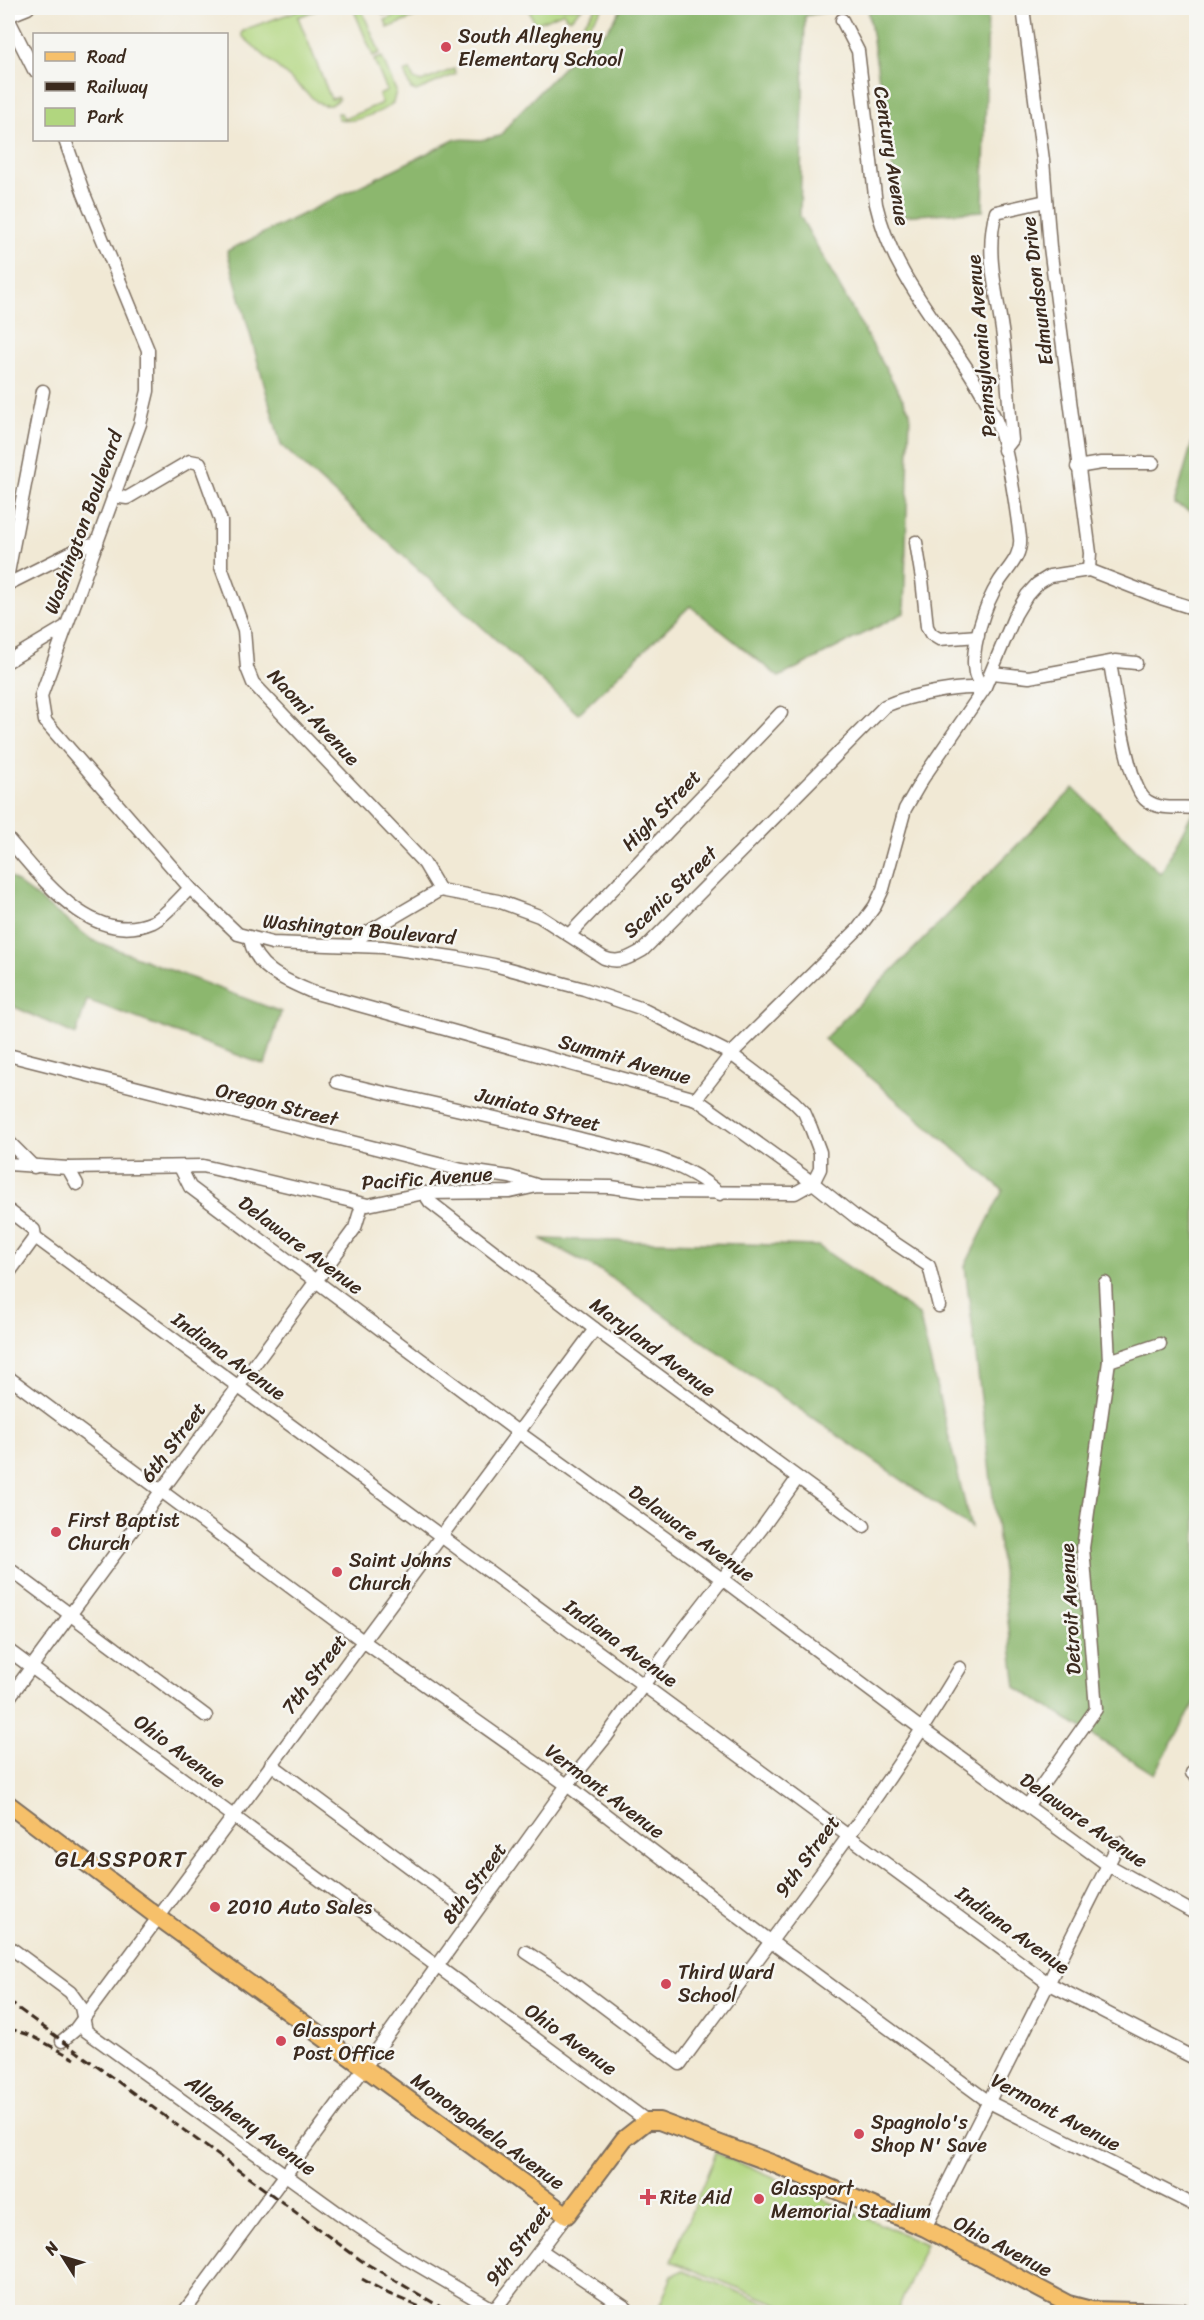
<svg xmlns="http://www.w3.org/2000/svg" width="1204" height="2320" font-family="Sriracha,sans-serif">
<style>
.green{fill:#b1d67f;stroke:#76804e;stroke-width:1.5}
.forest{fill:#8cb76e;stroke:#647046;stroke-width:1.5}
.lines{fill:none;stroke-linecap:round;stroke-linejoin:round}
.minor-casing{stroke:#7b6d5e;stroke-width:15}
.major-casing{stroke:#7b6d5e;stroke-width:20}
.minor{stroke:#fff;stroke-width:12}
.major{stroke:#f6c06b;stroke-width:16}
.rail{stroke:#3b2a1e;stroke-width:3;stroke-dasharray:9 4.5;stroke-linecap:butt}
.poi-dot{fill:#d1495b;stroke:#f6f6f2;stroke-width:2}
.labels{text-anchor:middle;stroke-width:5;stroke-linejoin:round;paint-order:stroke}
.poi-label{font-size:20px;fill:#3b2a1e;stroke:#f6f6f2;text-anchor:start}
.street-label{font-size:20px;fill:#3b2a1e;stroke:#f6f6f2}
.quarter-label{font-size:22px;letter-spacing:1.5px;fill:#3b2a1e;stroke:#f6f6f2}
</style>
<rect width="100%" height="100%" fill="#f6f6f2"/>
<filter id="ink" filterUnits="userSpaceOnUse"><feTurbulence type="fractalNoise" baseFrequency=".0167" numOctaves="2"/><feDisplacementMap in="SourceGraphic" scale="12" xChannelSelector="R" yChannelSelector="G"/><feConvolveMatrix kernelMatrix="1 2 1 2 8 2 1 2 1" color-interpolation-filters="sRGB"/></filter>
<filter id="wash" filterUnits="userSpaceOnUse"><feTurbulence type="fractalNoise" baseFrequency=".008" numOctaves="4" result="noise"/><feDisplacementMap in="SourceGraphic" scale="24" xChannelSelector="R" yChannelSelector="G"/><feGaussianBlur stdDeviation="1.35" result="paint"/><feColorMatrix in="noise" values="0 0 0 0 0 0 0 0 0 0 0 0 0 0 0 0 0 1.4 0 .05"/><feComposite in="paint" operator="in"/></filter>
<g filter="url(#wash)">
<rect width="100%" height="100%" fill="#f1e9d5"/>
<g class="green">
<path d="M305,8H322L298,17L331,99L338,97L339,99C333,106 325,107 317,102L242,36V32L249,28Z"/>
<path d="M353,8H361L380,53L373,56Z"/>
<path d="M380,8H412L415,17L388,28L385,20L399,14V10L383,15Z"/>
<path d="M528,8H582L570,19L565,16L564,12L535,24Z"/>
<path d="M596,8H603L585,30L582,25Z"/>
<path d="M382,57L396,91L393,103C382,112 351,125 338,119L337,113H341L344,119L382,103L379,95L387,91L374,60Z"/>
<path d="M454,69L456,74L416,91L411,89L404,72L410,70L414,79L421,82Z"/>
<path d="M716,2153L926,2244L897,2312H798L671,2261Z"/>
<path d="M683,2270L789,2312H657L672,2276Z"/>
</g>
<g class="forest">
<path d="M622,8H845L805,16L800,216L910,412L904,613L779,677L690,606L578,714L281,445L227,251L456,139L481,140L500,136L514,118L570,60L608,29Z"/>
<path d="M868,8H988L983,211L900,216Z"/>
<path d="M1196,430V514L1174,504Z"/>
<path d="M1074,788L1161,874L1196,805V1701L1154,1774L1016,1687L965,1266L1003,1190L824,1039Z"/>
<path d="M8,875L92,940L281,1012L265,1065L87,1000L76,1035L8,1004Z"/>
<path d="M541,1239L818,1246L919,1315L971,1528L601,1271Z"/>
</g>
</g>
<g filter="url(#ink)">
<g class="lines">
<defs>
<g id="minor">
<path d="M1023,8L1043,160L1050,247L1090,553L1089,570"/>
<path d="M8,16L28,8"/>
<path d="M8,18L34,70"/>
<path d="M842,20L858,51L876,204C895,287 960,343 995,418C1008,446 1016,506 1020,538C1022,556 1008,568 999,582C985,604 970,648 975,673C976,679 981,684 984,689"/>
<path d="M1004,450L1012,440C1009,406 1007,371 1003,337C998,296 984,253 996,212L1046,201"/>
<path d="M1077,467L1101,463H1153"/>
<path d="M113,496L127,498L190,461L200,463L221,521V567L244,630L247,668L253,683L424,863L440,890"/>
<path d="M916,542L922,579L927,627L931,634L939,639L978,636"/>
<path d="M8,573L43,391"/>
<path d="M8,584L86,545L97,544"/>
<path d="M8,661L65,627"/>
<path d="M1110,663C1115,689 1127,788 1147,801C1162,811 1180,806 1196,808"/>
<path d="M992,673L1029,677L1116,661L1136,663"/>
<path d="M8,839C42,878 92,948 153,922C164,917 181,897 190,888"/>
<path d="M569,935L781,713"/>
<path d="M250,939C255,969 287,981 312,992L696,1099L813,1183L857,1218L929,1266L939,1306"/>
<path d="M354,946L363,935L440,890L498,901L539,916L604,958C619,964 629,958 643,950L885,706C907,696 961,685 984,689"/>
<path d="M8,1055L462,1170L510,1177L536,1185"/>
<path d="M337,1082C416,1100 495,1117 573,1137C623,1150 681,1157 720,1194"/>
<path d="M696,1099L731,1054L858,929L875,906L883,889L905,809L923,778L984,689L1015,615L1027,595L1037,584L1050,576L1089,570L1161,598L1196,609"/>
<path d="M8,1141L34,1167"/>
<path d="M8,1164L68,1168L203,1166L368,1205L424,1193L510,1192L537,1186L611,1187L648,1192L795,1193L813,1183L820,1169V1152L811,1128L804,1112L793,1101L731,1054L640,1008L584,989L494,965L458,958L383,947L272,943L238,934L190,888L45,721L41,696L140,424L148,391V350L84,194L65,140"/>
<path d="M180,1167L190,1187L518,1432L722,1579L923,1730L1108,1865L1196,1914"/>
<path d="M68,1168L77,1184"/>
<path d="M424,1193L430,1202L595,1329L864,1526"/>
<path d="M8,1210L34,1230L35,1237L8,1274"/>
<path d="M35,1237L1048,1983L1196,2059"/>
<path d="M1109,1361L1160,1344"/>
<path d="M8,1377L363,1641L567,1785L770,1941L989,2102L1196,2206"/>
<path d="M8,1568L206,1716"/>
<path d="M8,1650L647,2121"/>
<path d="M8,1699L355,1228L362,1205"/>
<path d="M271,1764L454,1900"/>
<path d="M1192,1773L1196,1776"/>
<path d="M1028,1805L1096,1709L1083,1548L1109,1361L1105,1283"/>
<path d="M8,1946L70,1992L81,2007L86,2031L337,2212L399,2254L498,2312"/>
<path d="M526,1952L567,1979L680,2064C775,1933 877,1807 960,1668"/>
<path d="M62,2041L74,2031L595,1329"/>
<path d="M925,2228L1119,1843"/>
<path d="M542,2251L626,2308"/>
<path d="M184,2312L365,2067L567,1785L606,1737L683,1630L762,1528L797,1479"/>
<path d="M493,2312L567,2215"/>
</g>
<path id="major" d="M8,1804L158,1917L567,2215L624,2139L647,2121H659L774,2164L925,2228L1068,2304L1091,2310L1182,2312"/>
</defs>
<use href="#minor" class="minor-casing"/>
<use href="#major" class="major-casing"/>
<use href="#minor" class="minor"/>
<use href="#major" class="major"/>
<g class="rail">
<path d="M8,2001L362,2261L449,2312"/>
<path d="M8,2028L32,2036L75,2059"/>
<path d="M362,2279L389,2294L432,2312"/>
</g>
</g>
</g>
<g class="poi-dot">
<circle cx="446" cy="47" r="6"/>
<circle cx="56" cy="1532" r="6"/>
<circle cx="337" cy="1572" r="6"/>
<circle cx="215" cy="1907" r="6"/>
<circle cx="666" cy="1984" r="6"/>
<circle cx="281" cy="2041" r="6"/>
<circle cx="859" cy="2134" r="6"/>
<path d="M645 2188h6v6h6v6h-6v6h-6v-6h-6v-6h6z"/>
<circle cx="759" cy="2199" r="6"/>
</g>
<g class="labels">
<g class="poi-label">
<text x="458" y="43">South Allegheny<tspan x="458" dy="23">Elementary School</tspan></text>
<text x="68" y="1527">First Baptist<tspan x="68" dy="23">Church</tspan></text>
<text x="349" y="1567">Saint Johns<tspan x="349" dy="23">Church</tspan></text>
<text x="227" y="1914">2010 Auto Sales</text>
<text x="678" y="1979">Third Ward<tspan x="678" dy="23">School</tspan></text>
<text x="293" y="2037">Glassport<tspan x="293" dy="23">Post Office</tspan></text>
<text x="871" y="2129">Spagnolo's<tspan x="871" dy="23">Shop N' Save</tspan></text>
<text x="771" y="2195">Glassport<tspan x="771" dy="23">Memorial Stadium</tspan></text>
<text x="660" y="2204">Rite Aid</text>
</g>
<g class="street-label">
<text transform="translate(892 156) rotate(81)" y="7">Century Avenue</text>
<text transform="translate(1037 291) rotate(-97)" y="7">Edmundson Drive</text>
<text transform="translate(981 346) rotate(-95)" y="7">Pennsylvania Avenue</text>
<text transform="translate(83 522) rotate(-70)" y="7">Washington Boulevard</text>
<text transform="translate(314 717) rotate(47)" y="7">Naomi Avenue</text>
<text transform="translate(661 810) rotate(-46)" y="7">High Street</text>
<text transform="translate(670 892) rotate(-44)" y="7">Scenic Street</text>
<text transform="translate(359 929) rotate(5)" y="7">Washington Boulevard</text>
<text transform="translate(625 1059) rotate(16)" y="7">Summit Avenue</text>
<text transform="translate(277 1104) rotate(14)" y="7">Oregon Street</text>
<text transform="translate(538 1109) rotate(14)" y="7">Juniata Street</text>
<text transform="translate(427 1178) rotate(-4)" y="7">Pacific Avenue</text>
<text transform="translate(301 1245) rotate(37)" y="7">Delaware Avenue</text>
<text transform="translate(653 1347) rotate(37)" y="7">Maryland Avenue</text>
<text transform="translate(229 1356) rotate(36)" y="7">Indiana Avenue</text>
<text transform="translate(173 1442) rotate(-53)" y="7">6th Street</text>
<text transform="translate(692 1533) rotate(36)" y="7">Delaware Avenue</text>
<text transform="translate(1070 1609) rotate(-93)" y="7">Detroit Avenue</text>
<text transform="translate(621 1643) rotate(36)" y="7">Indiana Avenue</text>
<text transform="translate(314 1674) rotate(-53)" y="7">7th Street</text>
<text transform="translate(180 1751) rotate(37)" y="7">Ohio Avenue</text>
<text transform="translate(605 1791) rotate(37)" y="7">Vermont Avenue</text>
<text transform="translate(1084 1820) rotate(35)" y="7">Delaware Avenue</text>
<text transform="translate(807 1856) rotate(-54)" y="7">9th Street</text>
<text transform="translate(474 1883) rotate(-54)" y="7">8th Street</text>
<text transform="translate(1013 1930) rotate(36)" y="7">Indiana Avenue</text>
<text transform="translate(571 2039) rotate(36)" y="7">Ohio Avenue</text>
<text transform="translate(1056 2112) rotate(28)" y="7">Vermont Avenue</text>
<text transform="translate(251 2125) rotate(36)" y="7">Allegheny Avenue</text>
<text transform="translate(488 2131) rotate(36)" y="7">Monongahela Avenue</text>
<text transform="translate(518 2245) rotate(-53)" y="7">9th Street</text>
<text transform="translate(1003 2246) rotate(28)" y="7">Ohio Avenue</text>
</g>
<g class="quarter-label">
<text x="121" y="1867">GLASSPORT</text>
</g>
</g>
<rect width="1204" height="2320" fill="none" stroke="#f6f6f2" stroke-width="30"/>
<rect x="33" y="33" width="195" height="108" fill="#f6f6f2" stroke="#aba49d" stroke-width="1.5"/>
<rect x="45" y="52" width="30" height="9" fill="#f6c06b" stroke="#aba49d" stroke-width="1.5"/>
<text x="87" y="63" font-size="18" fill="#3b2a1e">Road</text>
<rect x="45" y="82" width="30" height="9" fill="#3b2a1e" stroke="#aba49d" stroke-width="1.5"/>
<text x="87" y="93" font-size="18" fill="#3b2a1e">Railway</text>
<rect x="45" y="108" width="30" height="18" fill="#b1d67f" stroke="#aba49d" stroke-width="1.5"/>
<text x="87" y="123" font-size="18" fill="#3b2a1e">Park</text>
<g transform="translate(63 2257) rotate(307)" stroke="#f6f6f2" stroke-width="4.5" paint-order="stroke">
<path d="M0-4.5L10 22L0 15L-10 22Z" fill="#3b2a1e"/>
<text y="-9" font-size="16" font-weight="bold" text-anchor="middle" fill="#3b2a1e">N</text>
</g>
</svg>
